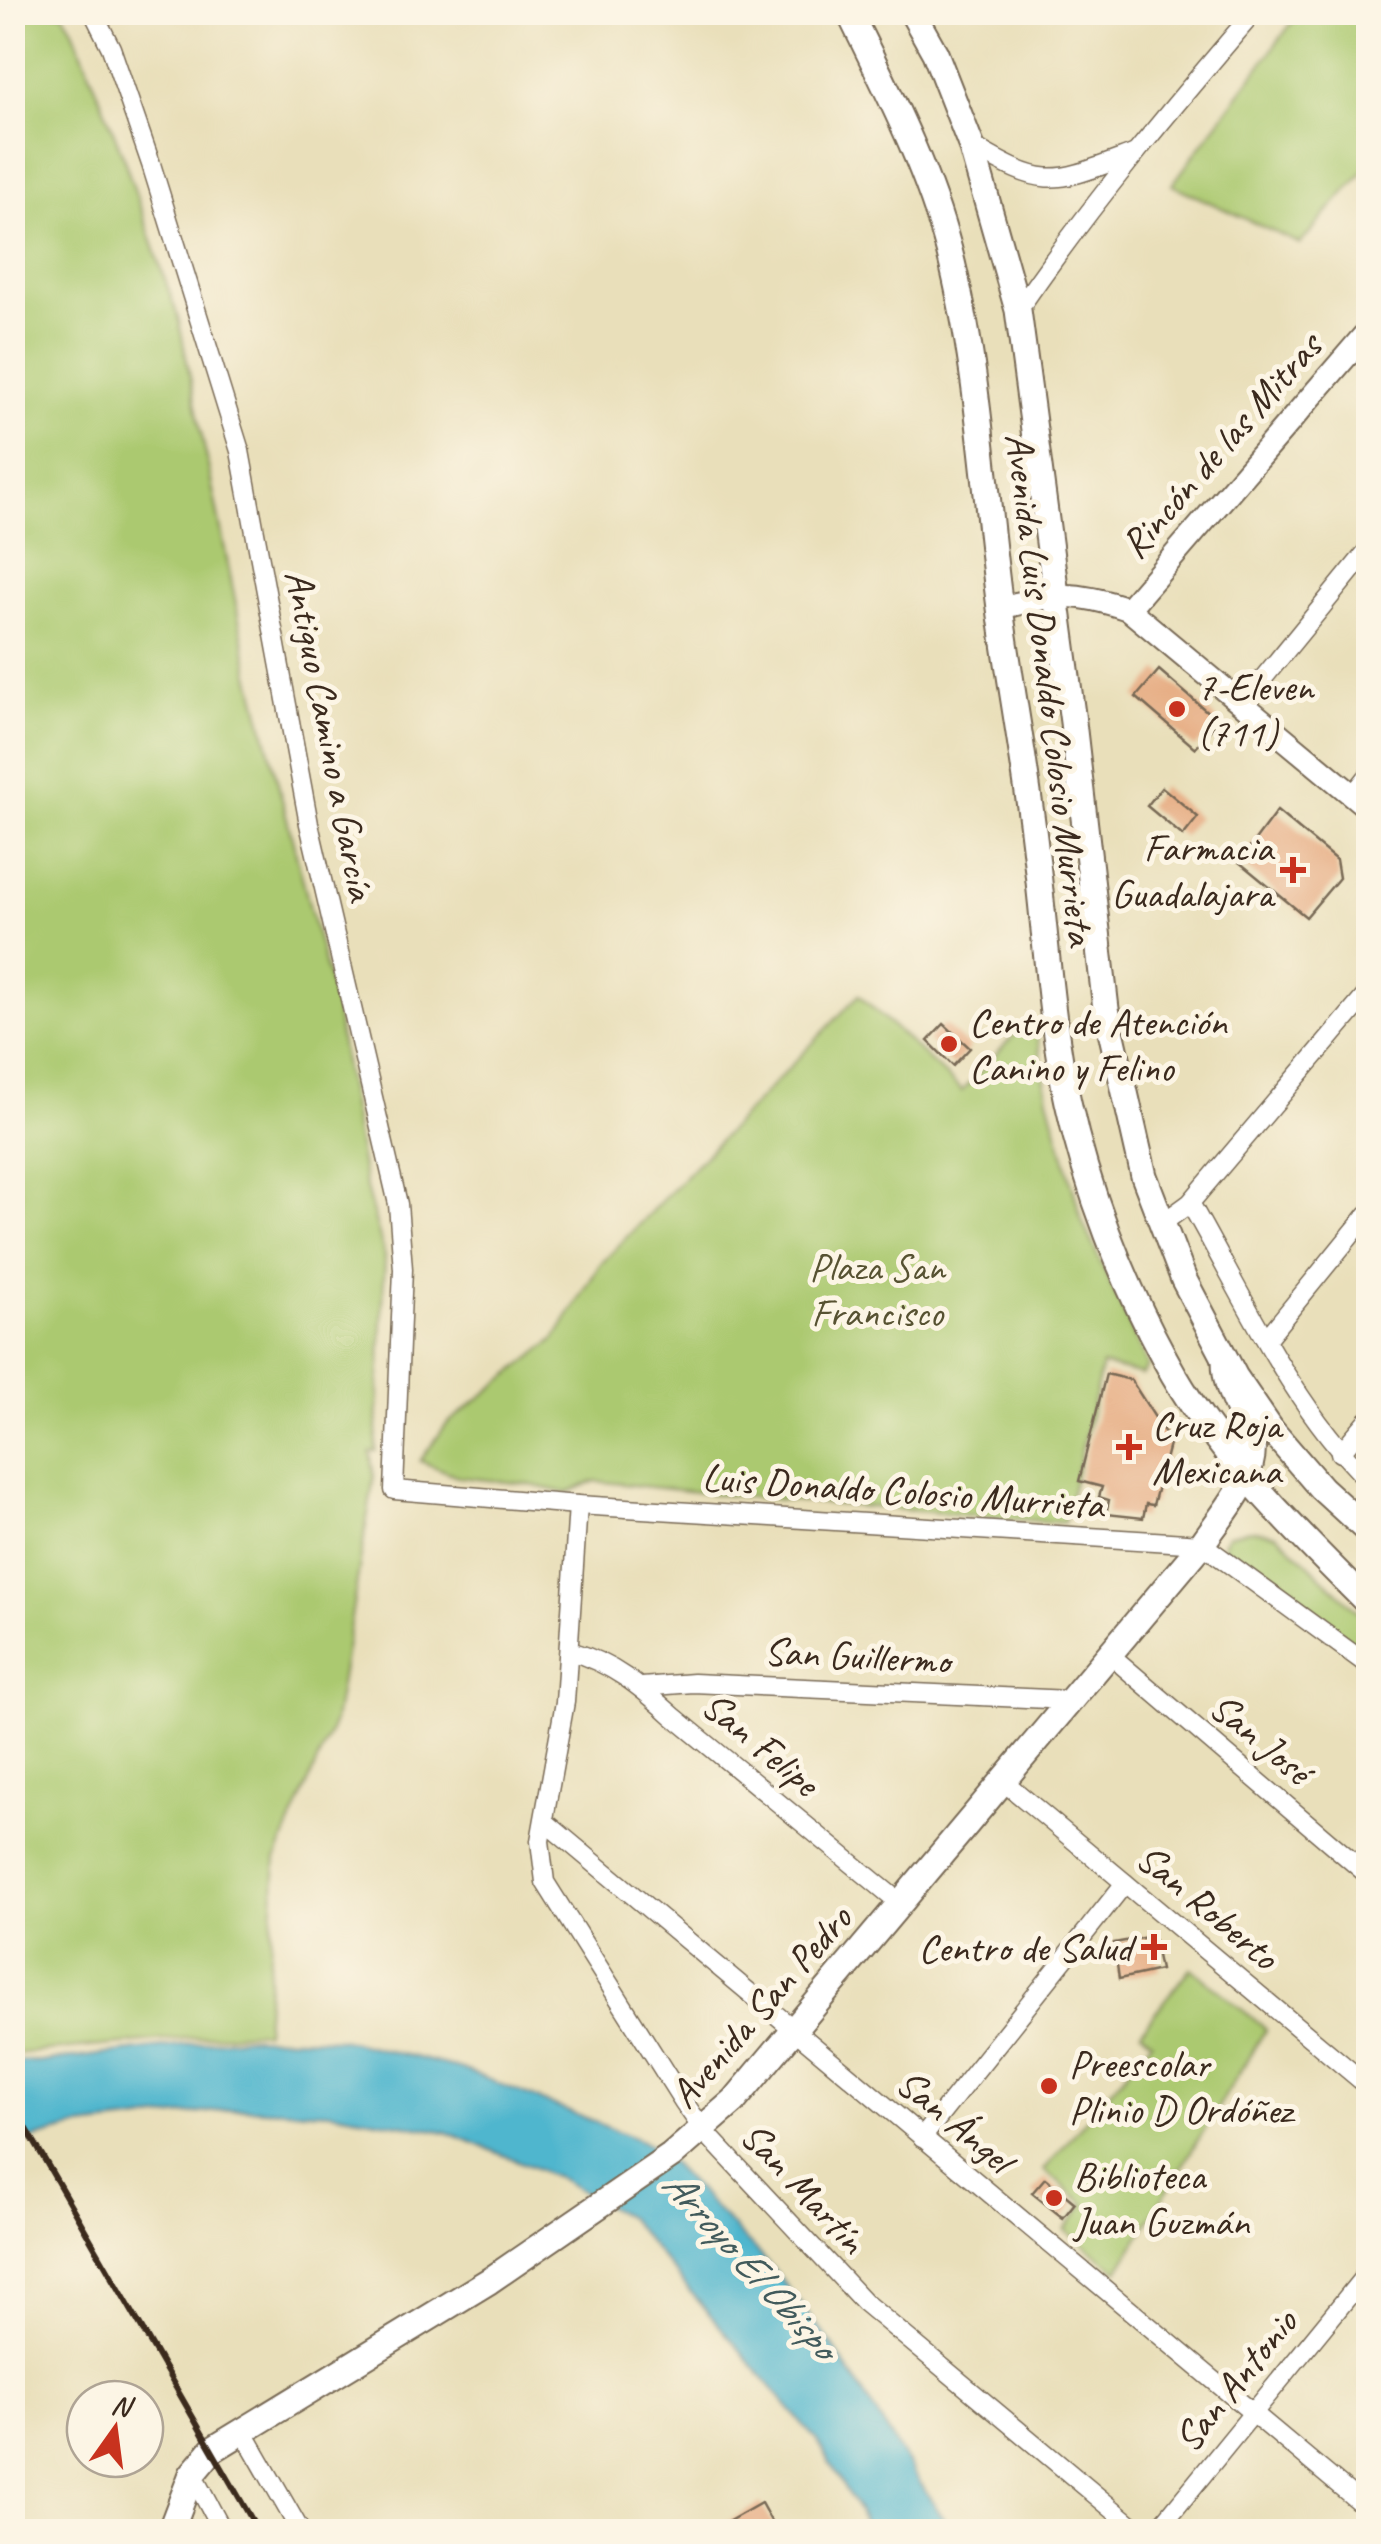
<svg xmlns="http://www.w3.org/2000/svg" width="1381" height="2544" font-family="Caveat,sans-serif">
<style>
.green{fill:#abc970;stroke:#737a47;stroke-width:2.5}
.water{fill:#50b6ce;stroke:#467076;stroke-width:2.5}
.building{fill:#e6ac82}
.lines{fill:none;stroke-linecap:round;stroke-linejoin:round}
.minor-casing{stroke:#786955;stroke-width:21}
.tertiary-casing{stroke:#786955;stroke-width:26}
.secondary-casing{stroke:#786955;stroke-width:29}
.minor{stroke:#fff;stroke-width:18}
.tertiary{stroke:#fff;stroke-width:22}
.secondary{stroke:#fff;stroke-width:25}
.rail{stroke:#3b2a1e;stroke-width:6}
.poi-dot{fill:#c8321e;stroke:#fcf5e5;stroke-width:4}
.labels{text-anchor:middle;stroke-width:10;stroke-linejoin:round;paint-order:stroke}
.street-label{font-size:40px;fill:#3b2a1e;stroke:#fcf5e5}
.poi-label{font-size:40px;fill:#3b2a1e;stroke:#fcf5e5;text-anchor:start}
.park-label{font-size:40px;fill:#575232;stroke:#fcf5e5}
.water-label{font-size:42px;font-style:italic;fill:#425b5c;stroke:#fcf5e5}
</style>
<rect width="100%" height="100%" fill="#fcf5e5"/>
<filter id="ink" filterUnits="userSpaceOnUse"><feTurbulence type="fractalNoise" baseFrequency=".01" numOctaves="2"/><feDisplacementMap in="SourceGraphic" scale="20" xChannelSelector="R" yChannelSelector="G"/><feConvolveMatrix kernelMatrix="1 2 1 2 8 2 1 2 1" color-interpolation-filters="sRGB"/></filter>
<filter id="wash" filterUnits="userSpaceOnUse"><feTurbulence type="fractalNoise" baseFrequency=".0048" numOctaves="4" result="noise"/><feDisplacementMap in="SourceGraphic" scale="40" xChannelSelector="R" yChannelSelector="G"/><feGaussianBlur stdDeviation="2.25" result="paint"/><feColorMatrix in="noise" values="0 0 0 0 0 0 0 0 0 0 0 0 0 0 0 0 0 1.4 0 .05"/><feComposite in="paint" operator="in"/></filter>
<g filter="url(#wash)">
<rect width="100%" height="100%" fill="#e9dfba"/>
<g class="green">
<path d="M12,13H63L72,27L120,148L178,317L250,674L334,1002L364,1181L385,1257L376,1451L370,1452L374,1477L334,1722L276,1859L265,2031L14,2054Z"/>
<path d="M1299,13H1368V166L1300,244L1172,185Z"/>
<path d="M859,995L962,1091L1024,1025L1036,1028L1048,1098L1082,1221L1148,1366L1142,1375L1102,1365L1064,1523L715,1494L595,1481L567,1493L526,1484L460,1477L420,1461L447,1424L555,1339L599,1266Z"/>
<path d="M1249,1530L1277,1534L1368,1621V1653L1232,1557L1223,1544L1228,1535Z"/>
<path d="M1191,1968L1266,2029L1118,2271L1065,2230L1085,2204L1044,2170L1152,2041L1141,2031Z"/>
</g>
<path class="water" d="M247,2037L340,2039L462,2069L642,2141L665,2157L774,2270L833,2346L951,2531H870L817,2441L629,2219L557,2177L447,2132L331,2112L244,2108L73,2128L13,2144V2062L48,2061Z"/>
<g id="blocks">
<g class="building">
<path d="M1159,670L1218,721L1195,748L1136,697Z"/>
<path d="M1162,787L1198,817L1183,836L1147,806Z"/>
<path d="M1277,811L1336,860L1339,878L1306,917L1239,862Z"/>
<path d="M944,1024L970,1048L953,1066L928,1041Z"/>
<path d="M1106,1374L1131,1380L1170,1441L1153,1505L1146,1504L1143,1518L1106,1514L1109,1500L1099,1497L1102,1487L1079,1481Z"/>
<path d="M1153,1936L1160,1970L1119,1979L1114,1943Z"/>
<path d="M1045,2178L1075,2203L1063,2218L1032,2193Z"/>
<path d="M761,2503L777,2532H710Z"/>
</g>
</g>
</g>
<g filter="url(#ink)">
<use href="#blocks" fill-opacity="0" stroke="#786955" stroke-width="2.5"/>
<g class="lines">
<defs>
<g id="minor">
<path d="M93,12L111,48L151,164L240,451L309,824L398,1204L403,1269L394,1490L578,1505L1202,1544L1368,1665"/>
<path d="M971,145C1047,190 1052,184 1133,154"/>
<path d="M1018,310C1090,205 1171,109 1254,12"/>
<path d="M1243,703L1368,550"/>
<path d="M1353,795L1368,776"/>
<path d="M1190,1203C1244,1297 1290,1403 1368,1480"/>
<path d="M1161,1224L1190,1203L1368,993"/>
<path d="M1267,1338L1368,1214"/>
<path d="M1340,1453L1368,1420"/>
<path d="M578,1505L565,1702L540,1841L545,1882L683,2101L704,2131L864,2302L1140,2532"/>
<path d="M570,1651C612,1663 641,1687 673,1716L900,1903"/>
<path d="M1109,1654L1368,1875"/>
<path d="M642,1687L693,1683L1069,1700"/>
<path d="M1003,1781L1368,2086"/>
<path d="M544,1821L1368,2509"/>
<path d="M922,2138L1125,1883"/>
<path d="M243,2431L301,2532"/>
<path d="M192,2474L223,2532"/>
<path d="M1156,2532L1368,2272"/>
</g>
<g id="tertiary">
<path d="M1000,608C1057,594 1071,590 1128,609L1368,808"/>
<path d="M1128,609L1368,331"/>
</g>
<g id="secondary">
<path d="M849,12C887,90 927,166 949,250C979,367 984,488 1000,608C1011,690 1027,772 1036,855C1046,937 1050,1021 1068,1102C1087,1190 1122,1280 1165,1359C1216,1454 1293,1528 1368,1603"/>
<path d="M912,12L935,53L971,145L1018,310L1073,722L1106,1009L1144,1176L1184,1280L1235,1377L1272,1431L1321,1488L1368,1531"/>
<path d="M170,2532L192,2474L212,2450L489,2281L671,2156L734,2101L1202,1544C1221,1515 1265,1469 1249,1433C1238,1407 1225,1389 1225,1360"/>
</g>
</defs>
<use href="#minor" class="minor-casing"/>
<use href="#tertiary" class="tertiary-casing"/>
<use href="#secondary" class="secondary-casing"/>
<use href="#minor" class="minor"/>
<use href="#tertiary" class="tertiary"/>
<use href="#secondary" class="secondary"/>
<path class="rail" d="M12,2103L259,2532"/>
</g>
</g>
<g class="poi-dot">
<circle cx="1177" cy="709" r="10"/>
<path d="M1288 855h10v10h10v10h-10v10h-10v-10h-10v-10h10z"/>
<circle cx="949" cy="1044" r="10"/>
<path d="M1124 1432h10v10h10v10h-10v10h-10v-10h-10v-10h10z"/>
<path d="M1149 1932h10v10h10v10h-10v10h-10v-10h-10v-10h10z"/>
<circle cx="1049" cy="2086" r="10"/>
<circle cx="1054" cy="2198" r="10"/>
</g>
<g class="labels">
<g class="street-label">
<text transform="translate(1220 445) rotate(-49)" y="14">Rincón de las Mitras</text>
<text transform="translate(1051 689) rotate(83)" y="14">Avenida Luis Donaldo Colosio Murrieta</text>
<text transform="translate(331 735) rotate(79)" y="14">Antiguo Camino a García</text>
<text transform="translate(903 1490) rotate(4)" y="14">Luis Donaldo Colosio Murrieta</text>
<text transform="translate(857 1655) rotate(3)" y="14">San Guillermo</text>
<text transform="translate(1261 1738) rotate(40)" y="14">San José</text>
<text transform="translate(761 1743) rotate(40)" y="14">San Felipe</text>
<text transform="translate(1208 1906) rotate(40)" y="14">San Roberto</text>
<text transform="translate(760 2006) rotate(-49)" y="14">Avenida San Pedro</text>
<text transform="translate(955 2120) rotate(40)" y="14">San Ángel</text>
<text transform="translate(804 2187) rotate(47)" y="14">San Martín</text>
<text transform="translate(1235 2380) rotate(-51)" y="14">San Antonio</text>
</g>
<g class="poi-label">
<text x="1197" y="700">7-Eleven<tspan x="1197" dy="46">(711)</tspan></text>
<text x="1273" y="861" text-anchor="end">Farmacia<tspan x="1273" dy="46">Guadalajara</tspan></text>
<text x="969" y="1035">Centro de Atención<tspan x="969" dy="46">Canino y Felino</tspan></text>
<text x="1152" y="1438">Cruz Roja<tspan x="1152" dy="46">Mexicana</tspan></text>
<text x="1132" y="1961" text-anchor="end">Centro de Salud</text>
<text x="1069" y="2077">Preescolar<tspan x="1069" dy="46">Plinio D Ordóñez</tspan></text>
<text x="1074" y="2189">Biblioteca<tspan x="1074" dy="46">Juan Guzmán</tspan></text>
</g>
<g class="park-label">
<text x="877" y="1280">Plaza San<tspan x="877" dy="46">Francisco</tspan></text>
</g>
<g class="water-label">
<text transform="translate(751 2263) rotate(48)" y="15">Arroyo El Obispo</text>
</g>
</g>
<rect width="1381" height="2544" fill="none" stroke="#fcf5e5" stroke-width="50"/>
<g transform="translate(115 2429) rotate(14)"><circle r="48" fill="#fcf5e5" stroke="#afa495" stroke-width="2.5"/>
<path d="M0-8L18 38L0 25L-18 38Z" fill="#c8321e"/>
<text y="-15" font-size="28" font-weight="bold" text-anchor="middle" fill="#3b2a1e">N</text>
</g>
</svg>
